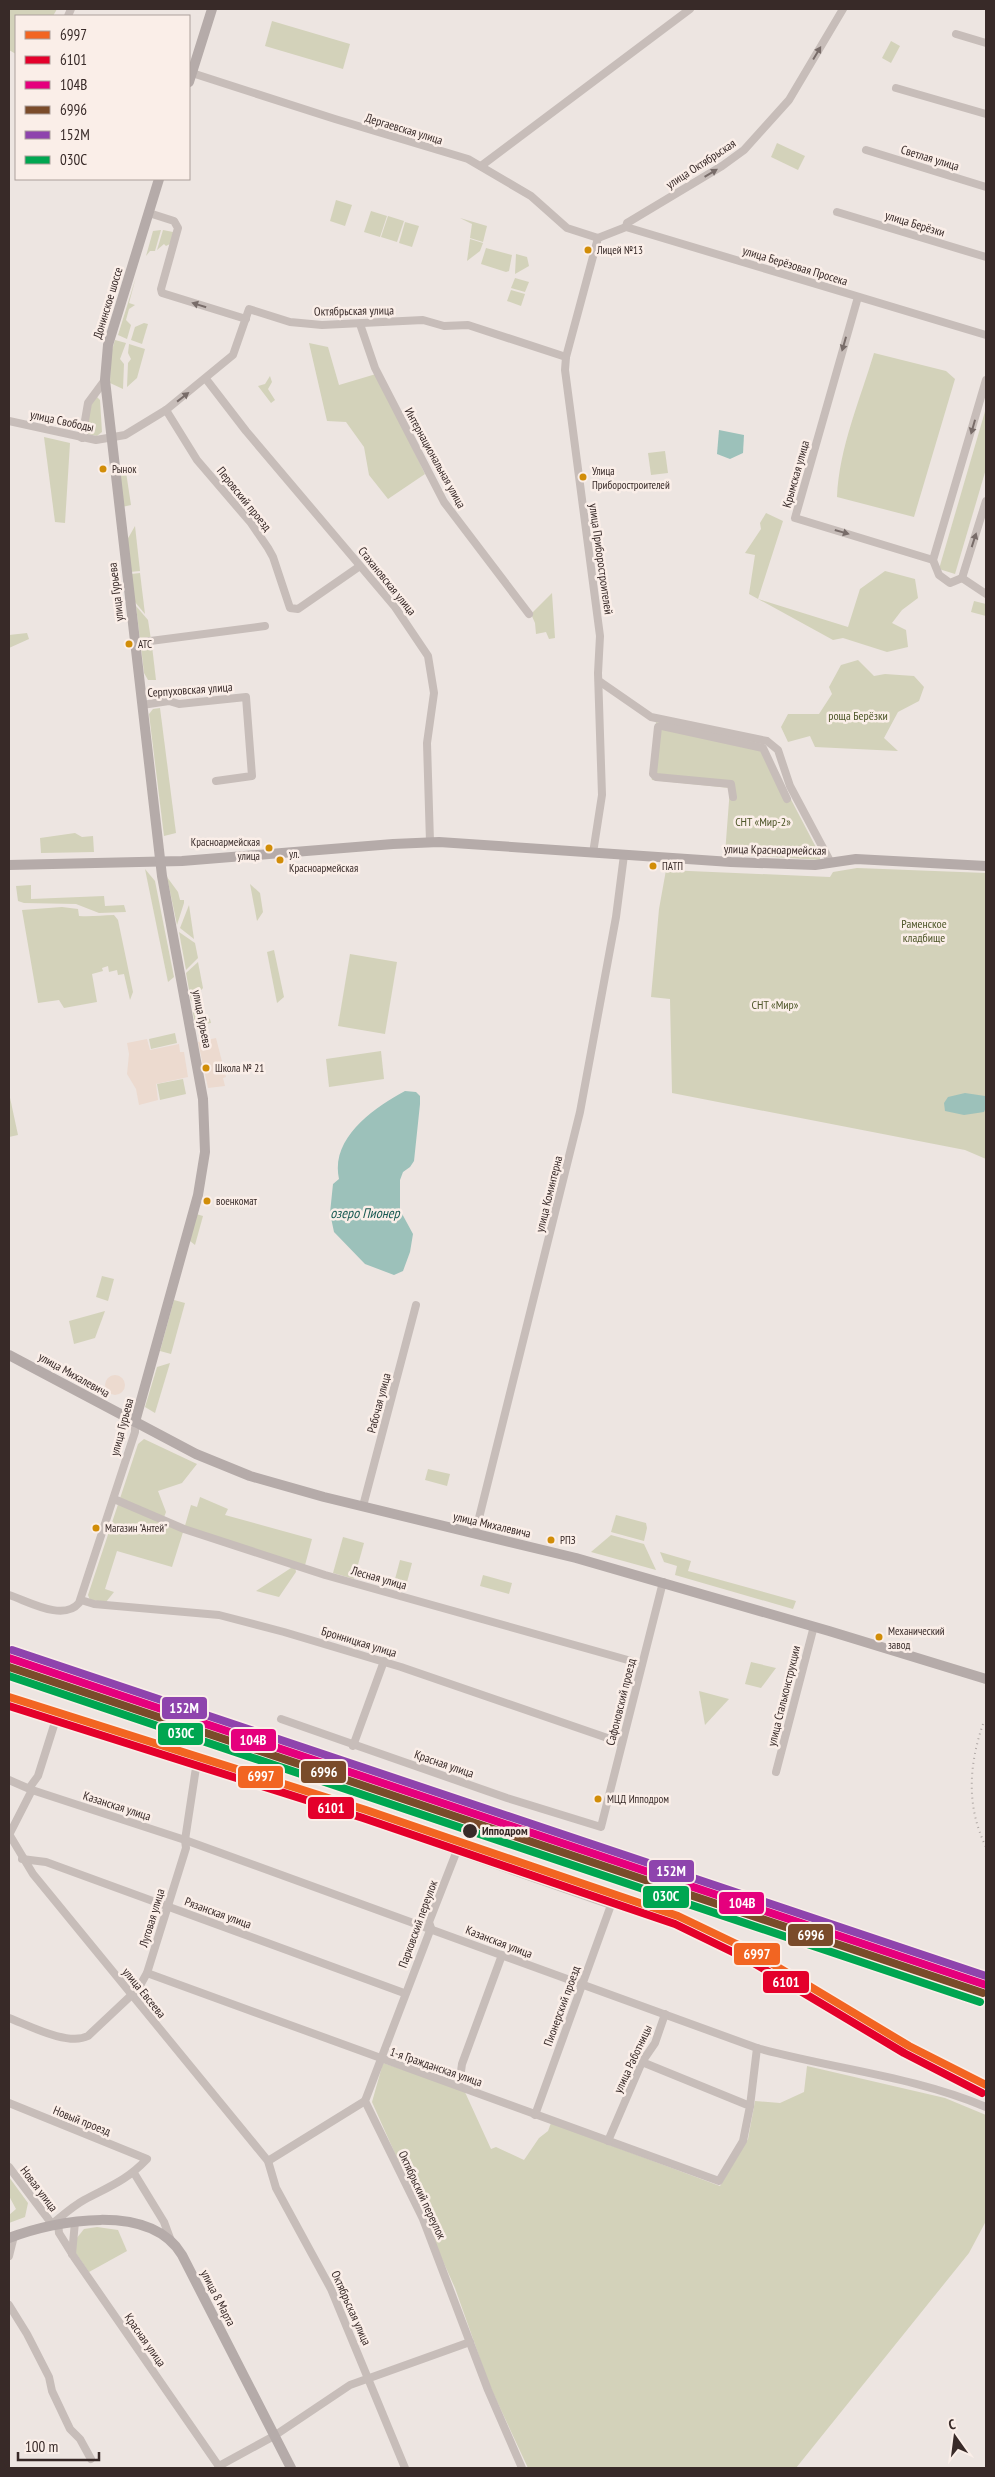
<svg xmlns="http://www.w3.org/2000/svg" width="995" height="2477" font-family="'PT Sans Narrow',sans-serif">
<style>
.green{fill:#d3d2ba}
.plaza{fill:#ecdacf}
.water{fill:#9cc1ba}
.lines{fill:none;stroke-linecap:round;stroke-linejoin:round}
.minor{stroke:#c7bdb9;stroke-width:8}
.major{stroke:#b5aba9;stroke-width:10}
.rail{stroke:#afa7a4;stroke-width:2;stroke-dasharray:1 4;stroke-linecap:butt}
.rail-1-casing{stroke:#faeee8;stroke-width:11}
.rail-2-casing{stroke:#faeee8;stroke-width:11}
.rail-3-casing{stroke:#faeee8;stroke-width:11}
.rail-4-casing{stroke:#faeee8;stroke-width:11}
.rail-5-casing{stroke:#faeee8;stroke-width:11}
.rail-6-casing{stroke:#faeee8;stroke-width:11}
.rail-1{stroke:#f26522;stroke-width:8}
.rail-2{stroke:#e4002b;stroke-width:8}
.rail-3{stroke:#e5007d;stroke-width:8}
.rail-4{stroke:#7a4b2a;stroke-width:8}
.rail-5{stroke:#8e44ad;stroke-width:8}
.rail-6{stroke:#00a651;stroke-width:8}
.oneway{fill:#786c69}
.bus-dot{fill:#d18d08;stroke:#faeee8;stroke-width:2}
.stop-dot{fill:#382a28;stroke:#faeee8;stroke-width:2}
.labels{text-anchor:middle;stroke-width:5;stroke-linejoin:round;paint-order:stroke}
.bus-label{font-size:11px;fill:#382a28;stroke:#faeee8;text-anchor:start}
.street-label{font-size:12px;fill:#382a28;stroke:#faeee8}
.park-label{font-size:12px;fill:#4f572a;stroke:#faeee8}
.stop-label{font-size:12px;font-weight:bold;fill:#382a28;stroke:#faeee8;text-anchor:start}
.water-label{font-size:14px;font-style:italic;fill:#1b5b53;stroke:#faeee8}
.line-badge{stroke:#faeee8;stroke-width:2}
.badge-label{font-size:14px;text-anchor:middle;font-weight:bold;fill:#fff}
</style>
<rect width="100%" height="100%" fill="#ede5e1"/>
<g class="green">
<path d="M9,9H57L53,16H16V54L9,50Z"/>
<path d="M272,21L350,44L343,69L265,46Z"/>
<path d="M891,41L900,46L891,63L882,58Z"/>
<path d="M777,143L805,156L798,170L771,157Z"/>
<path d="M336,200L352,205L345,226L330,221Z"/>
<path d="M371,211L387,216L380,237L364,232Z"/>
<path d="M388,216L404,221L397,242L381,237Z"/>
<path d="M460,218L487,226L483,242L470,238L472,224Z"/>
<path d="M405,222L419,226L412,247L399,243Z"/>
<path d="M161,230L155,251H150L146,256L153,231Z"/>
<path d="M163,230L173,232L174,242L166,246L164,244L157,250Z"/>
<path d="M470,239L483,243L480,251L467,261Z"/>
<path d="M486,248L512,255L509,271L506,272L481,264Z"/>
<path d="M516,254L527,257L529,266L515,274Z"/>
<path d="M136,277L129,303L135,305L129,309L126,320L131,325L127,339L118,335Z"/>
<path d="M515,278L529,282L525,292L511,288Z"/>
<path d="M511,290L525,294L521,306L507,301Z"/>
<path d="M144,323L148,324L142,344L131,340L135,327Z"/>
<path d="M115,340L126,343L120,359L124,364L123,389L110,383L111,353Z"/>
<path d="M309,343L328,347L339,385L376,374L425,474L388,499L369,475L364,447L346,422L327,421Z"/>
<path d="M129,344L145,349L137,378L127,387L128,363L131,359L128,353Z"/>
<path d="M874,353L946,371L955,379L914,517L837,497C839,448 860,400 874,353Z"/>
<path d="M270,376L272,382L268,389L275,400L271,403L258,386L265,384Z"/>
<path d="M97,397L100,400L102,432L97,436L88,434L86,432L92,400Z"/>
<path d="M986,408V469L955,574L939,569Z"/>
<path d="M44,437L70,443L65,523L55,522Z"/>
<path d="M665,451L668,473L651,475L648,453Z"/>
<path d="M126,472L131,505L122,507L118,473Z"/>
<path d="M766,513L783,521L758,599L848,627L860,589L885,571L915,579L918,598L902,610L892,623L906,630L908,647L887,652L843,638L833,640L749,594L755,555L745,553L761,529L760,523Z"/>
<path d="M135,526L140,571L130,572L127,540Z"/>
<path d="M140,573L145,614L134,601L131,574Z"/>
<path d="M552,593L555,638L549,639L546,632L536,634L535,623L531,614Z"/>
<path d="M974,601L986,604V616L971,612Z"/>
<path d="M136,606L148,620L151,640H140Z"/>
<path d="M27,633L29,639L9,648V635Z"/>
<path d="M152,646L156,680H148L144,673L141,647Z"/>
<path d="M858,660L874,676L885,674L914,676L924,687L919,701L898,712L884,738L898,751L815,747L810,736L788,742L781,727L788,714H819L832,694L829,687L841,665Z"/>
<path d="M160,708L176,833L164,836L149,714L153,709Z"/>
<path d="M656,722L762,744L820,855V860L725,854L730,788L652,780L651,776Z"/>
<path d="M75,833L82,837L93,836L94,852L41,853L40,838Z"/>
<path d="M857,868L986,873V1159L965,1150L672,1093L670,999L651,997L659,909L666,870L830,877L833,872Z"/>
<path d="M145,869L155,881L174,977L168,982Z"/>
<path d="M167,877L178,892L180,900H184V903L177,925Z"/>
<path d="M250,884L260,893L263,912L257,921Z"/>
<path d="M31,885V899L104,896L105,906L124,905L126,912L99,913L76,904L24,903L18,901L16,886Z"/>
<path d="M189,905L194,939L180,928Z"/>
<path d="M62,907L78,909L79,916C92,917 102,915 114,915L118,920L133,992L130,1000L124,974L118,975L117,970L109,972L108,966L102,968L103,971L92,974L97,1002L64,1008L59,1000L38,1003L22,910Z"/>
<path d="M179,932L195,943L198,958L186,970Z"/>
<path d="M274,950L284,997L277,1003L267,952Z"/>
<path d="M350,954L397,962L385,1034L338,1026Z"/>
<path d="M198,962L203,988L191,1001L186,973Z"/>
<path d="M192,1009L210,1019L211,1023L198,1025L195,1023Z"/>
<path d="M175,1033L177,1043L151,1049L149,1039Z"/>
<path d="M381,1051L384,1079L329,1087L326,1059Z"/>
<path d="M183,1079L186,1094L160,1100L157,1084Z"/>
<path d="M9,1093L18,1135L9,1137Z"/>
<path d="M196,1214L203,1216L195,1245L190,1241Z"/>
<path d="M102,1276L114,1279L108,1301L96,1297Z"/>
<path d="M174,1300L185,1303L171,1354L160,1351Z"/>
<path d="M105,1311L95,1338L74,1344L69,1321Z"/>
<path d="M170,1363L155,1413L145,1407L157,1367Z"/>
<path d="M144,1439L197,1464L182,1483L158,1491L166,1512L163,1520L184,1529L191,1505L197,1507L200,1497L228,1509L225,1515L312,1539L304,1569L295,1566L296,1572L279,1597L256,1591L294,1566L184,1529L172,1567L117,1551L105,1589L114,1592L106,1602L90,1600L88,1595L138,1444Z"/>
<path d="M428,1469L450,1474L447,1486L425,1480Z"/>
<path d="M616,1515L646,1523L647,1528L644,1541L611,1532Z"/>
<path d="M611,1535L644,1544L656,1570L591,1552Z"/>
<path d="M343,1537L364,1543L354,1579L333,1573Z"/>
<path d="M660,1552L691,1561L688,1571L796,1601L793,1609L675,1575L677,1566L664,1562Z"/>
<path d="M400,1560L412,1563L406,1586L394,1583Z"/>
<path d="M483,1575L512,1583L509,1594L480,1586Z"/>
<path d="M751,1662L776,1668L761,1688L745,1684Z"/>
<path d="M699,1691L729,1699L705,1725Z"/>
<path d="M383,2063L464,2090L491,2149L496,2147L524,2160L539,2138L548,2131L551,2123L720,2186L748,2139L755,2101L780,2103L804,2092L807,2066L945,2098L986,2115V2221L969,2253L796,2468H528L489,2384L455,2288L372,2102Z"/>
<path d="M9,2177L28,2203L25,2217L9,2223V2215L16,2209L9,2196Z"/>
<path d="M97,2227L118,2230L127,2251L89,2272L75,2252L76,2239L84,2229Z"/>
</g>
<g class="plaza">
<path d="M216,1038L226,1077L223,1078L225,1086L208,1088L198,1042Z"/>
<path d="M147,1039L150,1050L179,1044L180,1052H184L188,1077L156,1084L158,1100L139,1105L136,1089L127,1074L129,1054L127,1043Z"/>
<circle cx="115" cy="1385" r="10"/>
</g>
<g class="water">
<path d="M719,430L744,435L743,453L730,459L717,454Z"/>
<path d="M405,1091L416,1092L420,1096V1104L414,1161L410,1167L403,1172L400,1180V1210L413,1234L410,1252L403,1271L394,1275L365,1264L334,1232L330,1213L333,1184L339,1179C330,1138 374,1108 405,1091Z"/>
<path d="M965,1093L985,1096L986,1107L984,1112L964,1115L945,1111L944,1103L948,1097Z"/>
</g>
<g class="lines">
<g class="minor">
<path d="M68,16L71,9"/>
<path d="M956,34L986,43"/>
<path d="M192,73L335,119L468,159L531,196L567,228L598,238L626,227L986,335"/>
<path d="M896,88L986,114"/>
<path d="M866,150L986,187"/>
<path d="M481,166L690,9"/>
<path d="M837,212L986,257"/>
<path d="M149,213L174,221L178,228L161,289L162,293L246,319"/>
<path d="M626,227L627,223L722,166L744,150L789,100L843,9"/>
<path d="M858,297L795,518L933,560"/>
<path d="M360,324L375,368L444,502L529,614"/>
<path d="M206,379L246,431L395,607L428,656L434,693L427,743L430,842"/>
<path d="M166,410L197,460L251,523L268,548L273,557L290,608L298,609L360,566"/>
<path d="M9,421L96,440L125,435L166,410L233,355L249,309L290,322L322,325L423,320L444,326L468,325L566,357"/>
<path d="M82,438L88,403L105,380"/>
<path d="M962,578L950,583L939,575L933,560L986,380"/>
<path d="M962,578L986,501"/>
<path d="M962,578L986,594"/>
<path d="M135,643L265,626"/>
<path d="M599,681L651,717L767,741L778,750L790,786L831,863"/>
<path d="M142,705L169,701L179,704L246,697L252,776L216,781"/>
<path d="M733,797L731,784L656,777L653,774L658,727L662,726L763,748L787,799"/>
<path d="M593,853L602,795L598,673L600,636L565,370L566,357L598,238"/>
<path d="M114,1499L184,1529L325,1575L642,1664"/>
<path d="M363,1506L416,1305"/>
<path d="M475,1534L580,1112L616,917L624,855"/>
<path d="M9,1595C28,1601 63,1622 79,1603L135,1432V1422"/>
<path d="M81,1600L94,1604L219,1615L284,1632L401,1667L622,1743"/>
<path d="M281,1719L507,1798L601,1827L663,1582"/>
<path d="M353,1746L384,1661"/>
<path d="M776,1772L814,1626"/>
<path d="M9,1780L32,1790L185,1840L757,2048C833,2069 913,2076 986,2107"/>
<path d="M9,1834L33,1874L268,2161L276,2188L331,2289L405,2468"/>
<path d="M9,1835L32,1790L30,1787L38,1776L56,1719"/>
<path d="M456,1853L429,1922L431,1928L365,2101L423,2219L488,2390L522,2468"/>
<path d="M22,1859L46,1862L404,1993"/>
<path d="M147,1973L719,2181L743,2141L750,2106L642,2062"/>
<path d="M9,2018C30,2026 68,2046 88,2036L138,1989L147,1973L186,1848L185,1840L197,1761L611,1905L535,2115"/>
<path d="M459,2086L462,2064L502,1955"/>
<path d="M9,2103L147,2159C126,2181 110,2186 84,2200C73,2206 62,2216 52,2224L9,2167"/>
<path d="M750,2106L757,2048"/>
<path d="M608,2141L642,2062L655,2043L665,2014"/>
<path d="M268,2161L365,2101"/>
<path d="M134,2173L164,2222L171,2241"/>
<path d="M58,2223L59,2233L74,2257L220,2468"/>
<path d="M72,2254L75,2222"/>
<path d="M9,2256L14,2236"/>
<path d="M9,2305L27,2334L49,2377L52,2391L70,2429L80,2439L91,2459"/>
<path d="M219,2466L274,2436L350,2385L470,2342"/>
</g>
<g class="major">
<path d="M189,82L212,9"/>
<path d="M9,865L182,861L393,844L439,842L731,862L815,865L856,859L986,866"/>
<path d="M9,1355L196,1454L250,1476L324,1497L576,1558L829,1631L986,1679"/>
<path d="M135,1422L198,1195L205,1152L203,1099L162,876L105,380L108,345L159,179"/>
<path d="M9,2238C56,2220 150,2202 182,2255L291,2468"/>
</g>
<g class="rail">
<path d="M983,1724C969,1765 966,1806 986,1847"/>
<path d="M173,1737L371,1794L758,1921L854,1945"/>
</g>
<defs>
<path id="rail-1" d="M9,1697L366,1810L678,1916L751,1951L909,2046L986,2085"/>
<path id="rail-2" d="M9,1706L363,1818L675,1924L747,1959L904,2053L982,2093"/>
<path id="rail-3" d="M9,1658L986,1985"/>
<path id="rail-4" d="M9,1667L983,1993"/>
<path id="rail-5" d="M12,1650L986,1976"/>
<path id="rail-6" d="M9,1676L980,2002"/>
</defs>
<use href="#rail-1" class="rail-1-casing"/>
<use href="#rail-2" class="rail-2-casing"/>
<use href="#rail-3" class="rail-3-casing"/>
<use href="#rail-4" class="rail-4-casing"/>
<use href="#rail-5" class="rail-5-casing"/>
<use href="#rail-6" class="rail-6-casing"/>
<use href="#rail-1" class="rail-1"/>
<use href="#rail-2" class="rail-2"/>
<use href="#rail-3" class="rail-3"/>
<use href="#rail-4" class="rail-4"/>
<use href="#rail-5" class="rail-5"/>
<use href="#rail-6" class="rail-6"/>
</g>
<defs><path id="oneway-solid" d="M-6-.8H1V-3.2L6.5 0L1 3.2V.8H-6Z" transform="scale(1.25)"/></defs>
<g class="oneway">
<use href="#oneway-solid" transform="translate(817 53) rotate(-59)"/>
<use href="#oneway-solid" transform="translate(711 173) rotate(-31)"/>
<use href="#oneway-solid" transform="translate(199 305) rotate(-163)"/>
<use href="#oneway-solid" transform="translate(844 344) rotate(106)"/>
<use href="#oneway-solid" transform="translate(183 397) rotate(-38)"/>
<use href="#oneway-solid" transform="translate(973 427) rotate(106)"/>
<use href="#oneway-solid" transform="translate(842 532) rotate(16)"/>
<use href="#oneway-solid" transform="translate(974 540) rotate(-72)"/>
</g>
<g class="bus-dot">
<circle cx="588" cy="250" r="4.5"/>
<circle cx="103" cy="469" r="4.5"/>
<circle cx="583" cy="477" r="4.5"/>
<circle cx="129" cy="644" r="4.5"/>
<circle cx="269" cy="848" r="4.5"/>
<circle cx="280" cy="860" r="4.5"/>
<circle cx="653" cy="866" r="4.5"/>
<circle cx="206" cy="1068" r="4.5"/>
<circle cx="207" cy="1201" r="4.5"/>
<circle cx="96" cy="1528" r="4.5"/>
<circle cx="551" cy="1540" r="4.5"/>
<circle cx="879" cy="1637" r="4.5"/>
<circle cx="598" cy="1799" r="4.5"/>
</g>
<circle class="stop-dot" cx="470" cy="1831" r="8"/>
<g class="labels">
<g class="bus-label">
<text x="597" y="254">Лицей №13</text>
<text x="112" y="473">Рынок</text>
<text x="592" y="475">Улица<tspan x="592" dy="14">Приборостроителей</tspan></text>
<text x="138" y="648">АТС</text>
<text x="260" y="846" text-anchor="end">Красноармейская<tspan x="260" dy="14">улица</tspan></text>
<text x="289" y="858">ул.<tspan x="289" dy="14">Красноармейская</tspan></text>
<text x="662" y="870">ПАТП</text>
<text x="215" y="1072">Школа № 21</text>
<text x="216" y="1205">военкомат</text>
<text x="105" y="1532">Магазин "Антей"</text>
<text x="560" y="1544">РПЗ</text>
<text x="888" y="1635">Механический<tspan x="888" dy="14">завод</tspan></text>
<text x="607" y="1803">МЦД Ипподром</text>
</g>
<g class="street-label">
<text transform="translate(404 129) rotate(17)" y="4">Дергаевская улица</text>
<text transform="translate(930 158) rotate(17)" y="4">Светлая улица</text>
<text transform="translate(701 164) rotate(-33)" y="4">улица Октябрьская</text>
<text transform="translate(915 224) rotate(17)" y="4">улица Берёзки</text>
<text transform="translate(795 266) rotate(17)" y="4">улица Берёзовая Просека</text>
<text transform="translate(108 303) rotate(-73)" y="4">Донинское шоссе</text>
<text transform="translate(354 311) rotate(-1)" y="4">Октябрьская улица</text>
<text transform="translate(62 421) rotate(12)" y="4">улица Свободы</text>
<text transform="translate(435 458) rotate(61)" y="4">Интернациональная улица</text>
<text transform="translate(796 474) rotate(-74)" y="4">Крымская улица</text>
<text transform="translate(244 499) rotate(51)" y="4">Перовский проезд</text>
<text transform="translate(601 559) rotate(82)" y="4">улица Приборостроителей</text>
<text transform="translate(387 581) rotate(51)" y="4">Стахановская улица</text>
<text transform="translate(116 592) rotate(-97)" y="4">улица Гурьева</text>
<text transform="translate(190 690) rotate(-4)" y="4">Серпуховская улица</text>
<text transform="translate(775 850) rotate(1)" y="4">улица Красноармейская</text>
<text transform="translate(202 1019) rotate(79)" y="4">улица Гурьева</text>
<text transform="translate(549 1194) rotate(-76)" y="4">улица Коминтерна</text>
<text transform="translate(74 1375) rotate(29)" y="4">улица Михалевича</text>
<text transform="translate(379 1403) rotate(-75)" y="4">Рабочая улица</text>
<text transform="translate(122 1427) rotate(-75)" y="4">улица Гурьева</text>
<text transform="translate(492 1525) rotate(13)" y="4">улица Михалевича</text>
<text transform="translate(379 1578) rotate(16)" y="4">Лесная улица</text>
<text transform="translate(359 1642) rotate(17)" y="4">Бронницкая улица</text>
<text transform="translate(784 1696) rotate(-76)" y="4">улица Стальконструкции</text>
<text transform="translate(621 1702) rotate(-76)" y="4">Сафоновский проезд</text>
<text transform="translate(444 1764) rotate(19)" y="4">Красная улица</text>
<text transform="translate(117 1806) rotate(18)" y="4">Казанская улица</text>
<text transform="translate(218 1913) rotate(20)" y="4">Рязанская улица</text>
<text transform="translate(152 1918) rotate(-73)" y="4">Луговая улица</text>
<text transform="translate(418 1924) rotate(-70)" y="4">Парковский переулок</text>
<text transform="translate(499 1942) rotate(21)" y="4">Казанская улица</text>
<text transform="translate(144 1993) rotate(51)" y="4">улица Евсеева</text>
<text transform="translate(562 2006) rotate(-70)" y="4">Пионерский проезд</text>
<text transform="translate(633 2059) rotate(-65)" y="4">улица Работницы</text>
<text transform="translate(436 2067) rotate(19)" y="4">1-я Гражданская улица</text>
<text transform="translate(82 2121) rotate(22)" y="4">Новый проезд</text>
<text transform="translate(39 2189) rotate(53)" y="4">Новая улица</text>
<text transform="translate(422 2195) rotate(65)" y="4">Октябрьский переулок</text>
<text transform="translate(218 2298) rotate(63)" y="4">улица 8 Марта</text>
<text transform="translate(351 2308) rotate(66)" y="4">Октябрьская улица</text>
<text transform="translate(145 2340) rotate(55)" y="4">Красная улица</text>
</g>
<g class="park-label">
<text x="858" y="720">роща Берёзки</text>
<text x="763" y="826">СНТ «Мир-2»</text>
<text x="924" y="928">Раменское<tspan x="924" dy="14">кладбище</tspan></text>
<text x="775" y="1009">СНТ «Мир»</text>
</g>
<g class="stop-label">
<text x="482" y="1835">Ипподром</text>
</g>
<g class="water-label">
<text x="365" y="1218">озеро Пионер</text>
</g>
</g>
<g class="line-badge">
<rect x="161" y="1696" width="47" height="24" rx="5" fill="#8e44ad"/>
<rect x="157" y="1722" width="47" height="24" rx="5" fill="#00a651"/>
<rect x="230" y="1728" width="47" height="24" rx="5" fill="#e5007d"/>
<rect x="300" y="1760" width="47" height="24" rx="5" fill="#7a4b2a"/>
<rect x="237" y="1765" width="47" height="24" rx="5" fill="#f26522"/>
<rect x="307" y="1796" width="48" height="24" rx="5" fill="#e4002b"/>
<rect x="648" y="1859" width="47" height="24" rx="5" fill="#8e44ad"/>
<rect x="642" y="1885" width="48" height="24" rx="5" fill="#00a651"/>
<rect x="718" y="1891" width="47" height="24" rx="5" fill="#e5007d"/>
<rect x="787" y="1923" width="47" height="24" rx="5" fill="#7a4b2a"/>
<rect x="733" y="1942" width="48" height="24" rx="5" fill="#f26522"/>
<rect x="762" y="1970" width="48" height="24" rx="5" fill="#e4002b"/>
</g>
<g class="badge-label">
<text x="184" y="1713">152М</text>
<text x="181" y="1738">030C</text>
<text x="253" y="1745">104В</text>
<text x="324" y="1777">6996</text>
<text x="261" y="1781">6997</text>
<text x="331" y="1813">6101</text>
<text x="671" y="1876">152М</text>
<text x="666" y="1901">030C</text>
<text x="742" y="1908">104В</text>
<text x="811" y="1940">6996</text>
<text x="757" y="1959">6997</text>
<text x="786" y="1987">6101</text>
</g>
<rect width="995" height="2477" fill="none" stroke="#382a28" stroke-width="20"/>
<rect x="15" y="15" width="175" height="165" fill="#faeee8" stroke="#aca09b"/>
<rect x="25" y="31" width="25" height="8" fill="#f26522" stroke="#aca09b"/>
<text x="60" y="40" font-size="15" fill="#382a28">6997</text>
<rect x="25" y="56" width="25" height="8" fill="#e4002b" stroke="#aca09b"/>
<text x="60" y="65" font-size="15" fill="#382a28">6101</text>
<rect x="25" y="81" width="25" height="8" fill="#e5007d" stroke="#aca09b"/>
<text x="60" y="90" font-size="15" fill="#382a28">104В</text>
<rect x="25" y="106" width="25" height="8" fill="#7a4b2a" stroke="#aca09b"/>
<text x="60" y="115" font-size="15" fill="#382a28">6996</text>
<rect x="25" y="131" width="25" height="8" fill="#8e44ad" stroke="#aca09b"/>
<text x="60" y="140" font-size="15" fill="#382a28">152М</text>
<rect x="25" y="156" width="25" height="8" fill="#00a651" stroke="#aca09b"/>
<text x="60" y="165" font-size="15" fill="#382a28">030C</text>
<g transform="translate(955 2437) rotate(346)" stroke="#faeee8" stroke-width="4" paint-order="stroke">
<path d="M0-4L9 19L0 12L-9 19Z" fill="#382a28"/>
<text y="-8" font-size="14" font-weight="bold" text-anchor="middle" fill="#382a28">С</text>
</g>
<path d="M18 2452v8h81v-8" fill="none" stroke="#382a28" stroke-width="2.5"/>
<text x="25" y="2452" font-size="15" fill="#382a28" stroke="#faeee8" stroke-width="4" paint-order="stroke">100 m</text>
</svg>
